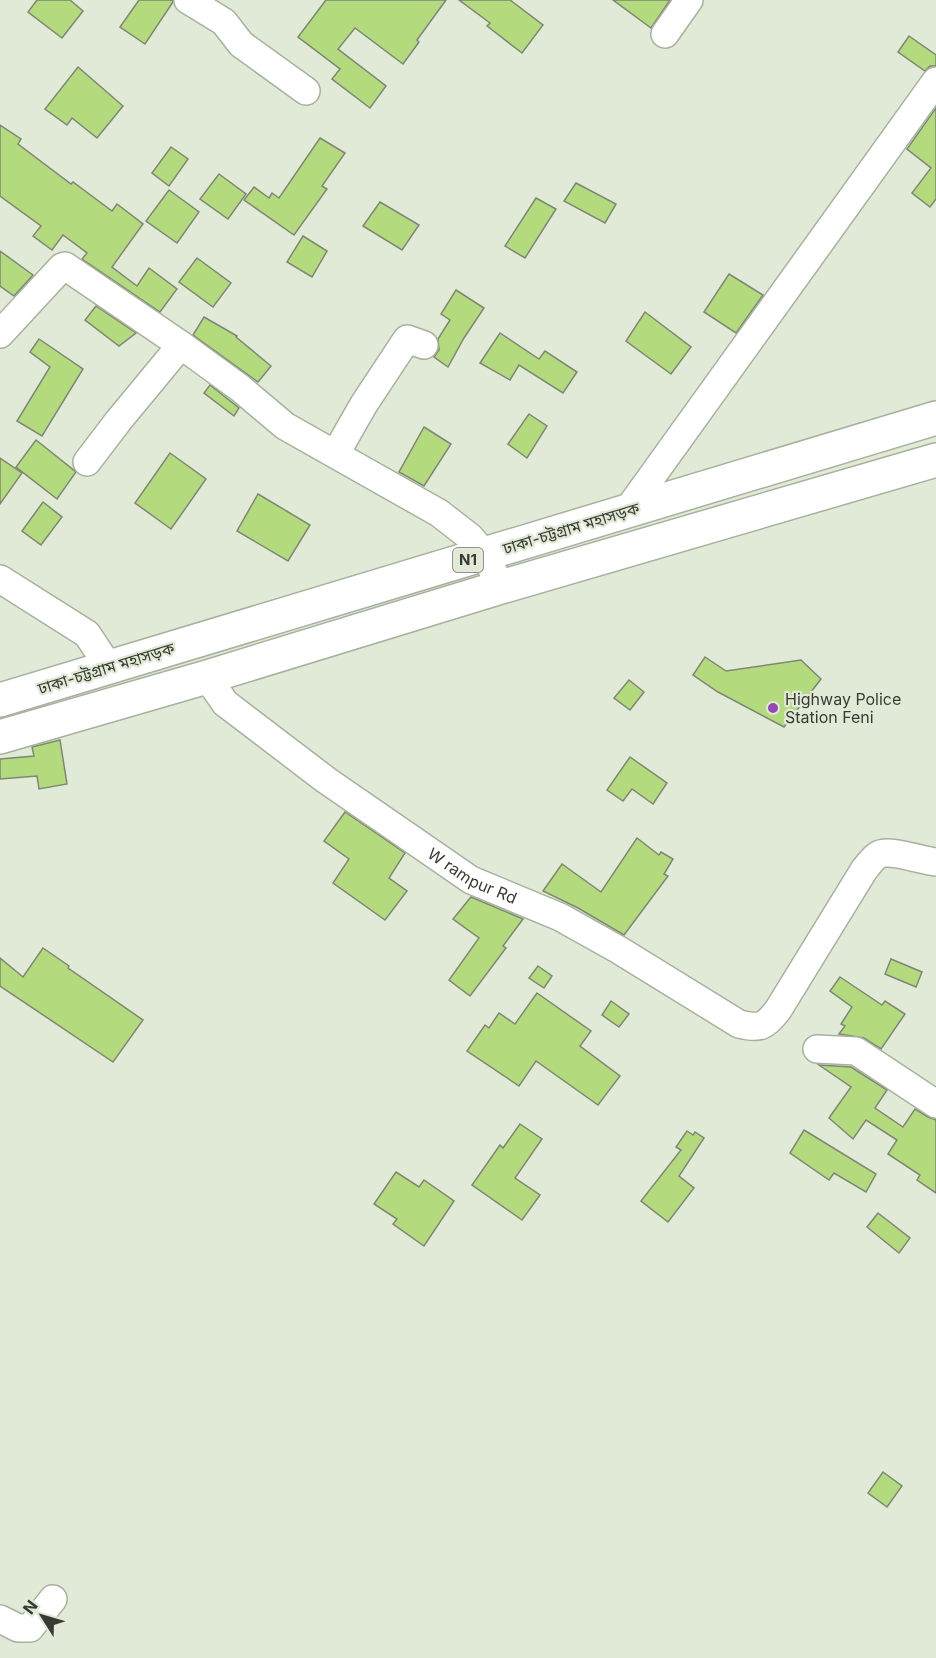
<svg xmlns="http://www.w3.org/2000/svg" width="936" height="1658" font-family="Inter,'Noto Sans Bengali',sans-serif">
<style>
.building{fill:#b3db7d;stroke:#7e8775;stroke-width:1.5}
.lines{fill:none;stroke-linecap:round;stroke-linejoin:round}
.minor-casing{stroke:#a8b19e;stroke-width:30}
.highway-casing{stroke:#a8b19e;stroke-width:36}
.minor{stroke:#fff;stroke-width:27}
.highway{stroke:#fff;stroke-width:33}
.poi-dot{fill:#9647b8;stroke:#e1ead6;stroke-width:2}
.labels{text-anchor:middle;stroke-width:4.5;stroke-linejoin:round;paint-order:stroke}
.shield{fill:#e1ead6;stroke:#6b7064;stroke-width:1.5}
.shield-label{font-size:15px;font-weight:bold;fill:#383b33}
.street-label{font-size:16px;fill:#383b33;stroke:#e1ead6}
.poi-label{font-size:16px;fill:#383b33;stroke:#e1ead6;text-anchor:start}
</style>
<rect width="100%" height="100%" fill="#e1ead6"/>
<g class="building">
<path d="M37,0H70L83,11L62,38L28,12Z"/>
<path d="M139,0H172L173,2L145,44L120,27Z"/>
<path d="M326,0H446L417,40L419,42L403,64L355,28L338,49L386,86L370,108L332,79L340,69L298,37Z"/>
<path d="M459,0H510L543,25L522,53L487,26L490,23Z"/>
<path d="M613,0H670L651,28Z"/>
<path d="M909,36L936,55V66H930L925,71L898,52Z"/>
<path d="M78,67L123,106L97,138L72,118L67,125L45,109Z"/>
<path d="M936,108V199L930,207L912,193L931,168L907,149Z"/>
<path d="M0,125L21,139L18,144L71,184L73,182L112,211L117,204L143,224L112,267L137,286L149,268L177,289L160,312L82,259L87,253L63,235L52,250L33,236L41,226L0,196Z"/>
<path d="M320,138L345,153L322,186L327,189L294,235L244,200L254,187L269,198L272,193L279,198Z"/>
<path d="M171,147L188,159L169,186L152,173Z"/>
<path d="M219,174L246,194L228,219L200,199Z"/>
<path d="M576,183L616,204L605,223L564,201Z"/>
<path d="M169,190L199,212L177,243L146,221Z"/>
<path d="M536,198L556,209L525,258L505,246Z"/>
<path d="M380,202L419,225L402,250L363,226Z"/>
<path d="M303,236L327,251L312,277L287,262Z"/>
<path d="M0,251L33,275L14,296L0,286Z"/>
<path d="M197,258L231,283L213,307L179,282Z"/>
<path d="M729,274L763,295L736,333L704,312Z"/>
<path d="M456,290L484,308L464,338L448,367L434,357L439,350L438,339L450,320L441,314Z"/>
<path d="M96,306L136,333L119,346L85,320Z"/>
<path d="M645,312L691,347L671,374L626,341Z"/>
<path d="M204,317L237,336L236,337L271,366L258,382L193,335Z"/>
<path d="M500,333L539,359L545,351L577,372L563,393L519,365L510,380L480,363Z"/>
<path d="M39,339L83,369L42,436L17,421L50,367L30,352Z"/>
<path d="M210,385L239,408L234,416L204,393Z"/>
<path d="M529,414L547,426L527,458L508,444Z"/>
<path d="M424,427L451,444L424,486L399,472Z"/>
<path d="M36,440L76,472L57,499L16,467Z"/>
<path d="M170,453L206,479L171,529L135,503Z"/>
<path d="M0,458L22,473L0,504Z"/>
<path d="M258,494L310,525L288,561L237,531Z"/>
<path d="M43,502L62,517L41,545L22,531Z"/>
<path d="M705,657L726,671L801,660L821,679L784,727L718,692L693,675Z"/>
<path d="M629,680L644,692L630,710L614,698Z"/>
<path d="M60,740L67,784L39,789L37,776L0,779V759L34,756L32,747Z"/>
<path d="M630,757L667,783L653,804L632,789L623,801L607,790Z"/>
<path d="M345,812L405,853L389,878L407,891L385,920L333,883L349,859L324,841Z"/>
<path d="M637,838L659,855L661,852L673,859L664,874L668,876L624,935L578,908L543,891L562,864L601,892Z"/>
<path d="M471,897L523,919L503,946L506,948L470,996L449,980L479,938L453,919Z"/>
<path d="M43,948L69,966L68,968L143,1020L113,1062L0,986V958L23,977Z"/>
<path d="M891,959L922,972L916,987L885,974Z"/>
<path d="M538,966L552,976L544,988L529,978Z"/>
<path d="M840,977L882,1005L885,1001L905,1014L881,1049L864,1038L839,1034L845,1026L841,1024L852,1007L830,991Z"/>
<path d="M537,993L591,1031L580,1046L620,1076L598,1105L536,1061L519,1086L467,1051L485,1025L489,1028L499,1013L515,1024Z"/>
<path d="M611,1001L629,1014L619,1027L602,1015Z"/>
<path d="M819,1065L851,1067L887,1090L875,1108L903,1127L915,1109L928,1117L936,1120V1193L917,1180L920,1175L888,1154L897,1140L866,1120L853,1139L829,1118L851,1087Z"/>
<path d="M520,1124L542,1139L515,1178L540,1195L522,1220L472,1185L500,1145L503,1148Z"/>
<path d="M804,1130L876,1174L866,1192L834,1173L829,1180L790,1153Z"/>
<path d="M687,1131L693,1135L695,1132L704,1138L679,1176L694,1188L668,1222L641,1201L681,1150L676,1147Z"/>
<path d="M396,1172L419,1187L424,1180L454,1201L424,1246L393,1224L397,1219L374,1204Z"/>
<path d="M878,1213L910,1238L899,1253L867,1227Z"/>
<path d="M883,1472L902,1486L887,1507L868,1493Z"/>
</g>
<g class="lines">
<defs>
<g id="minor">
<path d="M188,0L224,22L241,44L306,91"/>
<path d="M665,34L689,0"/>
<path d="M0,334L62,267L65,266L181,345L240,388L285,426L439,513L470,537L485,555L501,587"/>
<path d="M336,453L364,404L407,339L424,345"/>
<path d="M87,462L119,420L181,345"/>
<path d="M627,511L936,81"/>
<path d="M0,579L87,634L109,667"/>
<path id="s1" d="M207,677L225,703L326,780L471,880L560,917L619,950L739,1024C760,1029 765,1027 778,1010L864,870C868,865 873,858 878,855C888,848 923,861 936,862"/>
<path d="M817,1049L856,1051L936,1104"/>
<path d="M0,1619L18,1628H30L53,1599"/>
</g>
<g id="highway">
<path d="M0,700L936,418"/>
<path d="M0,737L207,677L501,587L936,460"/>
</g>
</defs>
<use href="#minor" class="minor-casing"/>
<use href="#highway" class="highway-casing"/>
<use href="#minor" class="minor"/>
<use href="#highway" class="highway"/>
</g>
<circle class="poi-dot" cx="773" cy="708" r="6"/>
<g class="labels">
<rect class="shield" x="453" y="548" width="30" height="24" rx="4.5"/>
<g class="shield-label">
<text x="468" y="565">N1</text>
</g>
<g class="street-label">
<text transform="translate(571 528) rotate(-17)" y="6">ঢাকা-চট্টগ্রাম মহাসড়ক</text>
<text transform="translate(106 668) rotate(-17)" y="6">ঢাকা-চট্টগ্রাম মহাসড়ক</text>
<text dy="6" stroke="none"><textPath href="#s1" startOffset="334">W rampur Rd</textPath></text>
</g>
<g class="poi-label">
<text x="785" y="705">Highway Police<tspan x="785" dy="18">Station Feni</tspan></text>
</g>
</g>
<g transform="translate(42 1616) rotate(307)" stroke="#e1ead6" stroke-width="4.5" paint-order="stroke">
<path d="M0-4.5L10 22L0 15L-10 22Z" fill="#383b33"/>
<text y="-9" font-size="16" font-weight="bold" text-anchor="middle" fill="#383b33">N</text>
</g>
</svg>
